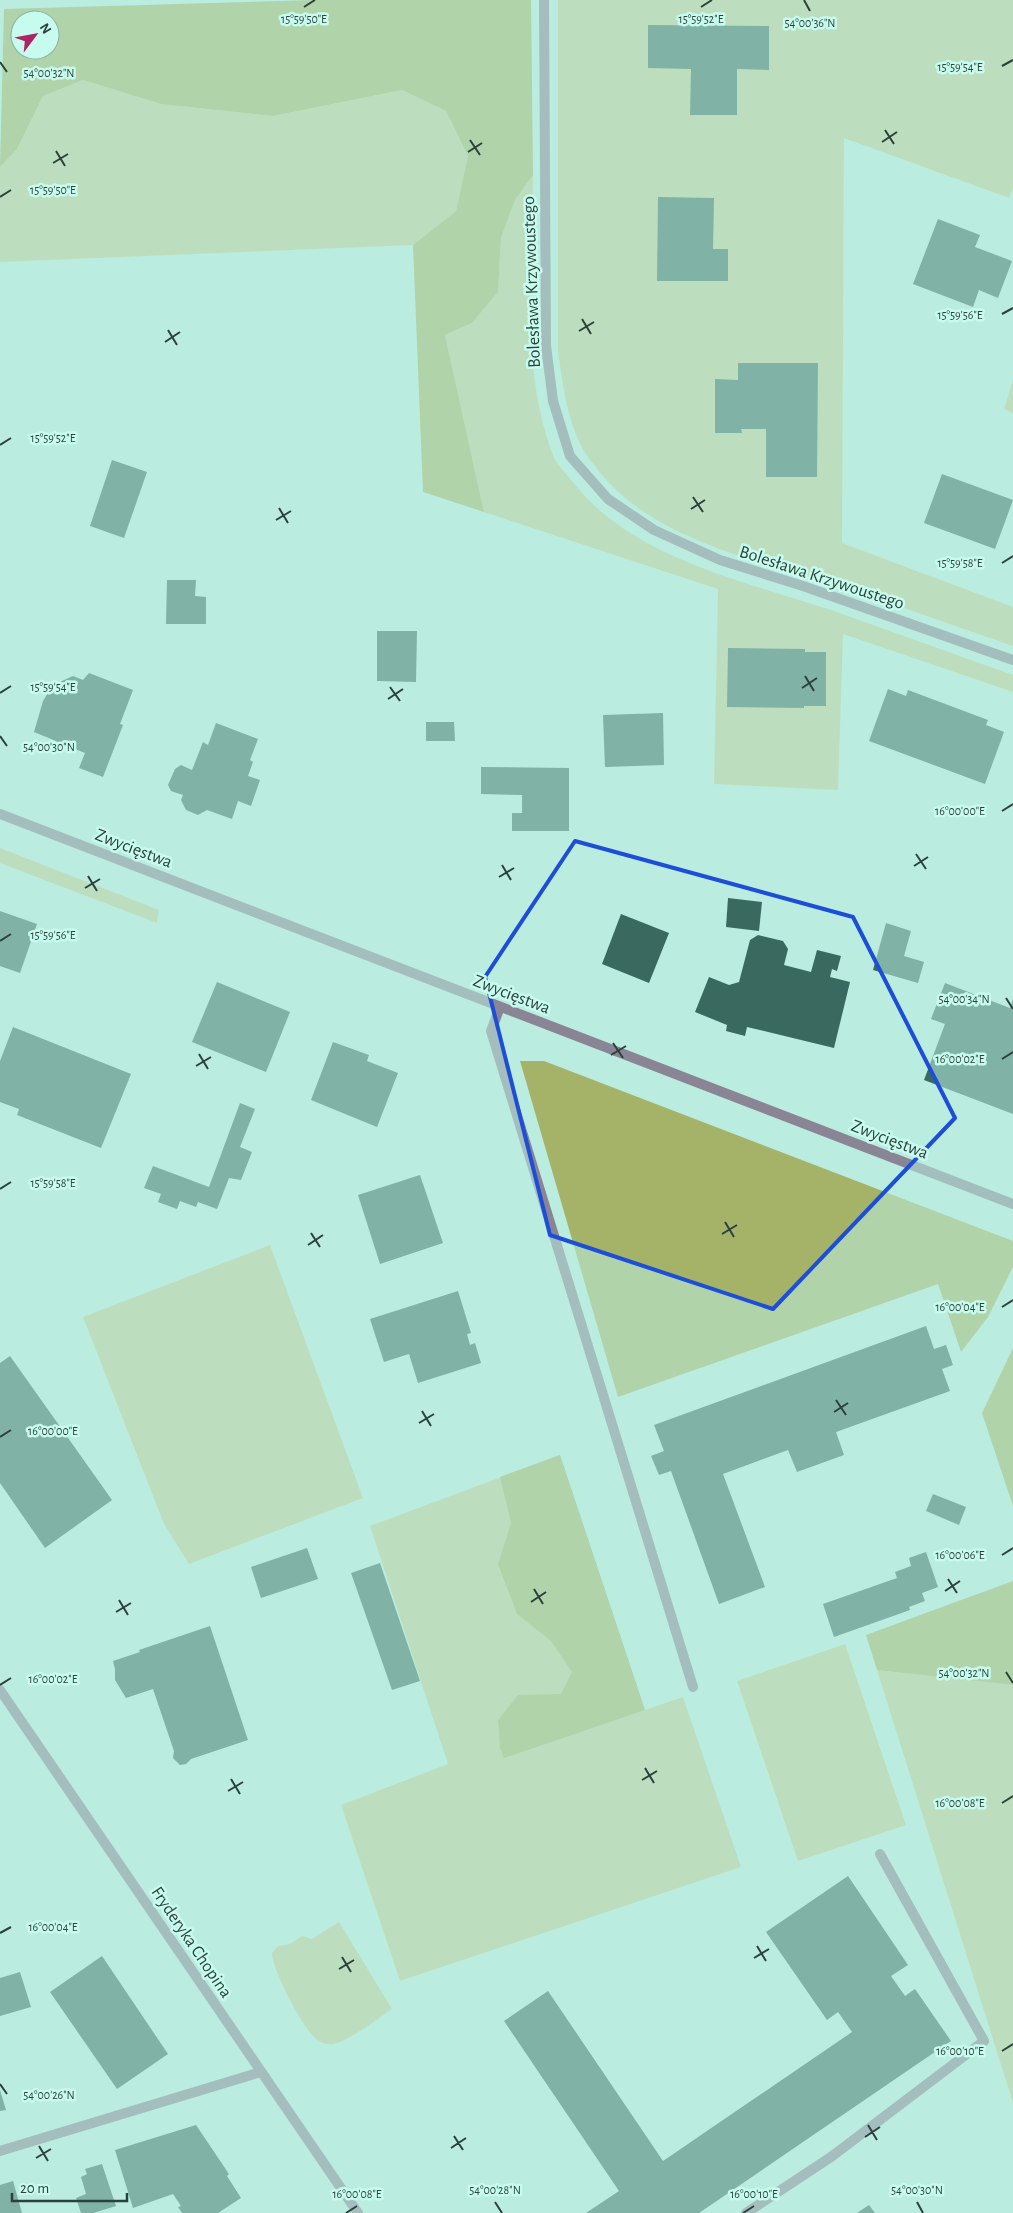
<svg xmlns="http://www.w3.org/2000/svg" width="1013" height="2213" font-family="'Alegreya Sans',sans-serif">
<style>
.green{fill:#c1cd94}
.forest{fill:#a5b368;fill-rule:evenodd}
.building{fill:#3a6a5f}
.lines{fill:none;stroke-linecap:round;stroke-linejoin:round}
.service{stroke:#898595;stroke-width:10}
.minor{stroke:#898595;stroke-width:10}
.tertiary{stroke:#898595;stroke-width:10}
.marked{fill:none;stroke:#1d4ed8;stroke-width:4;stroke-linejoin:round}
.ticks{fill:none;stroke:#2c413c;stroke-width:2}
.labels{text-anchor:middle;stroke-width:5;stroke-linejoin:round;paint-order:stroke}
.street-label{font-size:18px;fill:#2c413c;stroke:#c7fbee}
.ticks-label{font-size:12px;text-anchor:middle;fill:#2c413c;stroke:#c7fbee;stroke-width:5;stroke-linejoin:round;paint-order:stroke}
</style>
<rect width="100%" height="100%" fill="#baede0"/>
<g class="green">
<path d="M558,0H1013V188L1009,198L844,138L842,543L1013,607V646C957,627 901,606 845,588C762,562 653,541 597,469C593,463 587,457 584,451C567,421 563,385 558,352Z"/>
<path d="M83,80L161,104L273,116L402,90L446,111L468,156L456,211L413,245L0,262V167L17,149L43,96Z"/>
<path d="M533,175C532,267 520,367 553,455C556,464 566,473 572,481C632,559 745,581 834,611C894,632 953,654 1013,675V692L843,634L838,790L714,784L718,589L484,512L445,335L472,323L498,292L501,238L515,200Z"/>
<path d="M1013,380V413L1004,409Z"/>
<path d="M0,848L159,910L157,923L0,863Z"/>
<path d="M270,1245L363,1498L189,1564L164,1524L83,1317Z"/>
<path d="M560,1455L645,1710L683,1697L741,1867L400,1981L341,1805L448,1764L370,1526Z"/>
<path d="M845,1644L906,1825L798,1861L737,1681Z"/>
<path d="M877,1670L1013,1685V2103Z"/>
<path d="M339,1922L392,2009C379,2018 347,2042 333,2044C326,2045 320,2042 315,2038C302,2026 272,1970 272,1953L278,1946L290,1944L302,1936L312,1939Z"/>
</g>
<g class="forest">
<path d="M315,0H531L533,175L515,200L501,238L498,292L472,323L445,335L484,512L423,492L413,245L456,211L468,156L446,111L402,90L273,116L161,104L83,80L43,96L17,149L0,167L4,9ZM20,20H50V50H20Z"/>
<path d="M520,1061H544L1013,1241V1267L988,1317L961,1352L938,1284L618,1397Z"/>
<path d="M1013,1348V1506L982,1413Z"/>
<path d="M560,1455L645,1710L504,1758L500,1748L498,1720L518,1695L561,1694L572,1672L551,1641L517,1614L498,1564L511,1523L500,1477Z"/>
<path d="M1013,1581V1685L877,1670L866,1635Z"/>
</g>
<g class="building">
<path d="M648,25L769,26V70L737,69V115H690L691,69L648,68Z"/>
<path d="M658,197L714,198L713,249H728V281H657Z"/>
<path d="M938,219L980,235L975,247L1012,261L998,298L979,290L973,307L913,284Z"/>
<path d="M738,363H818L817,477H766V429H741L742,433H715V379L738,380Z"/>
<path d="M112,460L147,472L124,538L90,526Z"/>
<path d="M942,474L1013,500L995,549L924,523Z"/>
<path d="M167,580H196L195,596L206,597V624H166Z"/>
<path d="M377,631H417L416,682L377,681Z"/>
<path d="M728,648L805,649V652H826V706H804V708L727,707Z"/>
<path d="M89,673L133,690L120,724L123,725L103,777L79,768L85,753L34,732L43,701L53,685L73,676L83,680Z"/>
<path d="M888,689L906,696L908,690L988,720L986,725L1004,732L985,784L869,741Z"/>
<path d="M663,713L664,765L605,767L603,715Z"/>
<path d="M426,722H454L455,741H426Z"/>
<path d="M216,723L258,739L250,760L253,762L248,776L260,780L251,806L238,801L232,819L207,810L198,815L186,810L181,800L183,795L171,791L168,785L175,769L181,765L192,770L203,742L208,745Z"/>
<path d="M481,767L569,768V831H512V813H522V795L481,794Z"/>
<path d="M728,898L762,902L759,931L726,927Z"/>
<path d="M0,911L37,924L20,973L0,966Z"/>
<path d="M621,914L669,933L649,983L602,964Z"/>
<path d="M886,923L911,931L904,956L924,962L918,983L873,970Z"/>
<path d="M758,935L783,941L788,949L784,965L811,972L817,950L841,956L837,971L832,969L830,977L850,982L834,1048L747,1027L745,1036L726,1031L727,1025L695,1012L709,977L729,985L739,982L750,940Z"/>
<path d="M217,982L290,1012L266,1072L192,1042Z"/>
<path d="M945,983L1010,1008L1013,999V1114L924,1080L945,1024L931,1019Z"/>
<path d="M13,1027L131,1074L101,1148L17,1115L19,1109L0,1102V1061Z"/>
<path d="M333,1042L369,1055L367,1061L398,1073L377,1127L311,1100Z"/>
<path d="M240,1103L255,1109L240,1147L252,1152L241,1180L229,1178L217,1209L198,1202L196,1207L180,1201L177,1209L158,1202L161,1194L144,1188L153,1166L209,1187Z"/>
<path d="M420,1175L443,1243L380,1264L358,1195Z"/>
<path d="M458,1291L471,1333L467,1334L470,1345L475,1343L481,1363L418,1383L409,1354L384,1362L370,1319Z"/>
<path d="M926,1326L934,1349L946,1345L953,1365L942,1369L950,1391L836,1432L844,1455L797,1472L788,1450L723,1474L765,1587L719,1604L671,1471L659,1475L651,1456L664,1451L654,1425Z"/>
<path d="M10,1356L112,1500L45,1548L0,1483V1363Z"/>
<path d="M933,1494L966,1507L959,1525L926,1511Z"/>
<path d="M307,1548L318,1579L261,1598L251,1567Z"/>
<path d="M926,1552L938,1587L922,1593L925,1601L909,1607L910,1610L834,1637L823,1604L897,1578L895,1572L911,1566L909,1558Z"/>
<path d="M380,1563L420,1681L392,1690L351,1573Z"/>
<path d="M210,1626L248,1740L191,1759L186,1764L180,1765L173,1758L174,1751L153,1689L126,1698L115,1680V1669L113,1661L140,1652L139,1650Z"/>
<path d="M848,1876L908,1965L891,1976L905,1996L915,1989L951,2041L699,2213H586L619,2191L504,2021L548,1991L663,2161L852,2032L838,2012L827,2020L766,1932Z"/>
<path d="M102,1956L168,2054L117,2089L50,1992Z"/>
<path d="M20,1972L31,2007L0,2016V1978Z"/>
<path d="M0,2090L6,2110L0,2111Z"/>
<path d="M196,2125L229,2174L227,2176L241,2198L218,2213H182L178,2207L181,2206L173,2194L133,2208L115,2150Z"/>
<path d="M102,2164L116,2206L93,2213H81L76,2198L86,2194L81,2177L87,2174L85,2169Z"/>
<path d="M13,2181L22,2213H0V2185Z"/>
<path d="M869,2205L875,2213H857Z"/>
</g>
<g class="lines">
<g class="service">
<path d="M500,1007L491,1031L693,1687"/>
<path d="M746,2213L831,2157"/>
</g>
<g class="minor">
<path d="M544,0L546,346L553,401L570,456L608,499L654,530L720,560L803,586L1013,660"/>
<path d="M0,1690L358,2213"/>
<path d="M0,2151L261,2072"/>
<path d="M831,2157L984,2041L880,1854"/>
</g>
<path class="tertiary" d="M0,814L1013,1204"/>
</g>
<path d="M0 0H1013V2213H0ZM575,841L853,917L955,1118L773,1309L550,1235L485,977Z" fill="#baede0" fill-opacity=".55" fill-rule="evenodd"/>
<path class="marked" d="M575,841L853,917L955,1118L773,1309L550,1235L485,977Z"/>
<path class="ticks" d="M804,0L810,11M304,7L315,0M701,7L712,0M0,62L7,72M1002,66L1013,60M885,130L894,144M470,140L480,155M882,142L897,132M56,151L65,166M468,152L482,143M53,163L68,154M0,197L11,190M1002,314L1013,308M582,319L591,334M168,330L177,345M579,331L594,322M165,342L180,332M0,445L11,438M693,497L703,512M279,508L288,523M691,509L705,500M276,520L291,511M1002,563L1013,556M805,676L814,691M390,687L400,701M802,688L817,678M0,693L11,686M388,699L403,689M0,736L7,746M1002,811L1013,804M916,854L926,869M502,865L511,880M914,866L928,857M88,876L97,891M499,877L514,868M85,888L100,879M0,941L11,934M1006,998L1013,1009M613,1043L623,1058M199,1054L208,1069M611,1055L626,1046M1002,1059L1013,1052M196,1066L211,1057M0,1189L11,1182M725,1222L734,1237M311,1233L320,1247M722,1234L737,1225M308,1245L323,1235M1002,1307L1013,1300M836,1400L846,1415M422,1411L431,1426M834,1412L848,1403M419,1423L434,1414M0,1437L11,1430M1002,1555L1013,1548M948,1579L957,1593M534,1589L543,1604M945,1591L960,1581M119,1600L128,1615M531,1602L546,1592M116,1612L131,1603M1006,1672L1013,1683M0,1685L11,1678M645,1768L654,1783M231,1779L240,1794M642,1780L657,1771M228,1791L243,1782M1002,1803L1013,1796M0,1933L11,1927M757,1946L766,1961M342,1957L351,1972M754,1958L769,1949M339,1969L354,1960M1002,2051L1013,2044M0,2084L7,2094M868,2125L877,2140M454,2136L463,2150M865,2137L880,2127M39,2146L48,2161M451,2148L466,2138M36,2158L51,2149M495,2202L502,2213M917,2202L923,2213M346,2213L357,2206M743,2213L754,2206"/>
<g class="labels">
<g class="street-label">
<text transform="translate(531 282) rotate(-92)" y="6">Bolesława Krzywoustego</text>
<text transform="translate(822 577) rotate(18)" y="6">Bolesława Krzywoustego</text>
<text transform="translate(134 848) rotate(21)" y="6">Zwycięstwa</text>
<text transform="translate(512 994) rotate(21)" y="6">Zwycięstwa</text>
<text transform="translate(890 1139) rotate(21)" y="6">Zwycięstwa</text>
<text transform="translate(192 1942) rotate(56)" y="6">Fryderyka Chopina</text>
</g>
</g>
<g class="ticks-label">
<text x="304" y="23">15°59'50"E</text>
<text x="701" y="23">15°59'52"E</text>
<text x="810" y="27">54°00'36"N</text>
<text x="960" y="71">15°59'54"E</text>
<text x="49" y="77">54°00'32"N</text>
<text x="53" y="194">15°59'50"E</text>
<text x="960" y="319">15°59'56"E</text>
<text x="53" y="442">15°59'52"E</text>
<text x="960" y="567">15°59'58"E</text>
<text x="53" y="691">15°59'54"E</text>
<text x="49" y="751">54°00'30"N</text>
<text x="960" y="815">16°00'00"E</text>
<text x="53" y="939">15°59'56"E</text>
<text x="964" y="1003">54°00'34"N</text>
<text x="960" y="1063">16°00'02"E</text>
<text x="53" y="1187">15°59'58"E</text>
<text x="960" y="1311">16°00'04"E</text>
<text x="53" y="1435">16°00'00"E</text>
<text x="960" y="1559">16°00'06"E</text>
<text x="964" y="1677">54°00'32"N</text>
<text x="53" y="1683">16°00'02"E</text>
<text x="960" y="1807">16°00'08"E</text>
<text x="53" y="1931">16°00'04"E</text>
<text x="960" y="2055">16°00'10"E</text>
<text x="49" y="2099">54°00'26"N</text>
<text x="495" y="2194">54°00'28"N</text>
<text x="917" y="2194">54°00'30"N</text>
<text x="357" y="2198">16°00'08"E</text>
<text x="754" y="2198">16°00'10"E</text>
</g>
<g transform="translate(35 35) rotate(58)"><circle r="24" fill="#c7fbee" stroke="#89b1a7"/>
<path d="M0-4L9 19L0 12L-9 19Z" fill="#ad2364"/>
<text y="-8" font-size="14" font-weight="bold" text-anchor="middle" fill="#2c413c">N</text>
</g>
<path d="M12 2193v8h115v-8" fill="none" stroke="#2c413c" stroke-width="2.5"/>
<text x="20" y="2193" font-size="15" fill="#2c413c" stroke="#c7fbee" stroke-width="4" paint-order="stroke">20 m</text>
</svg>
